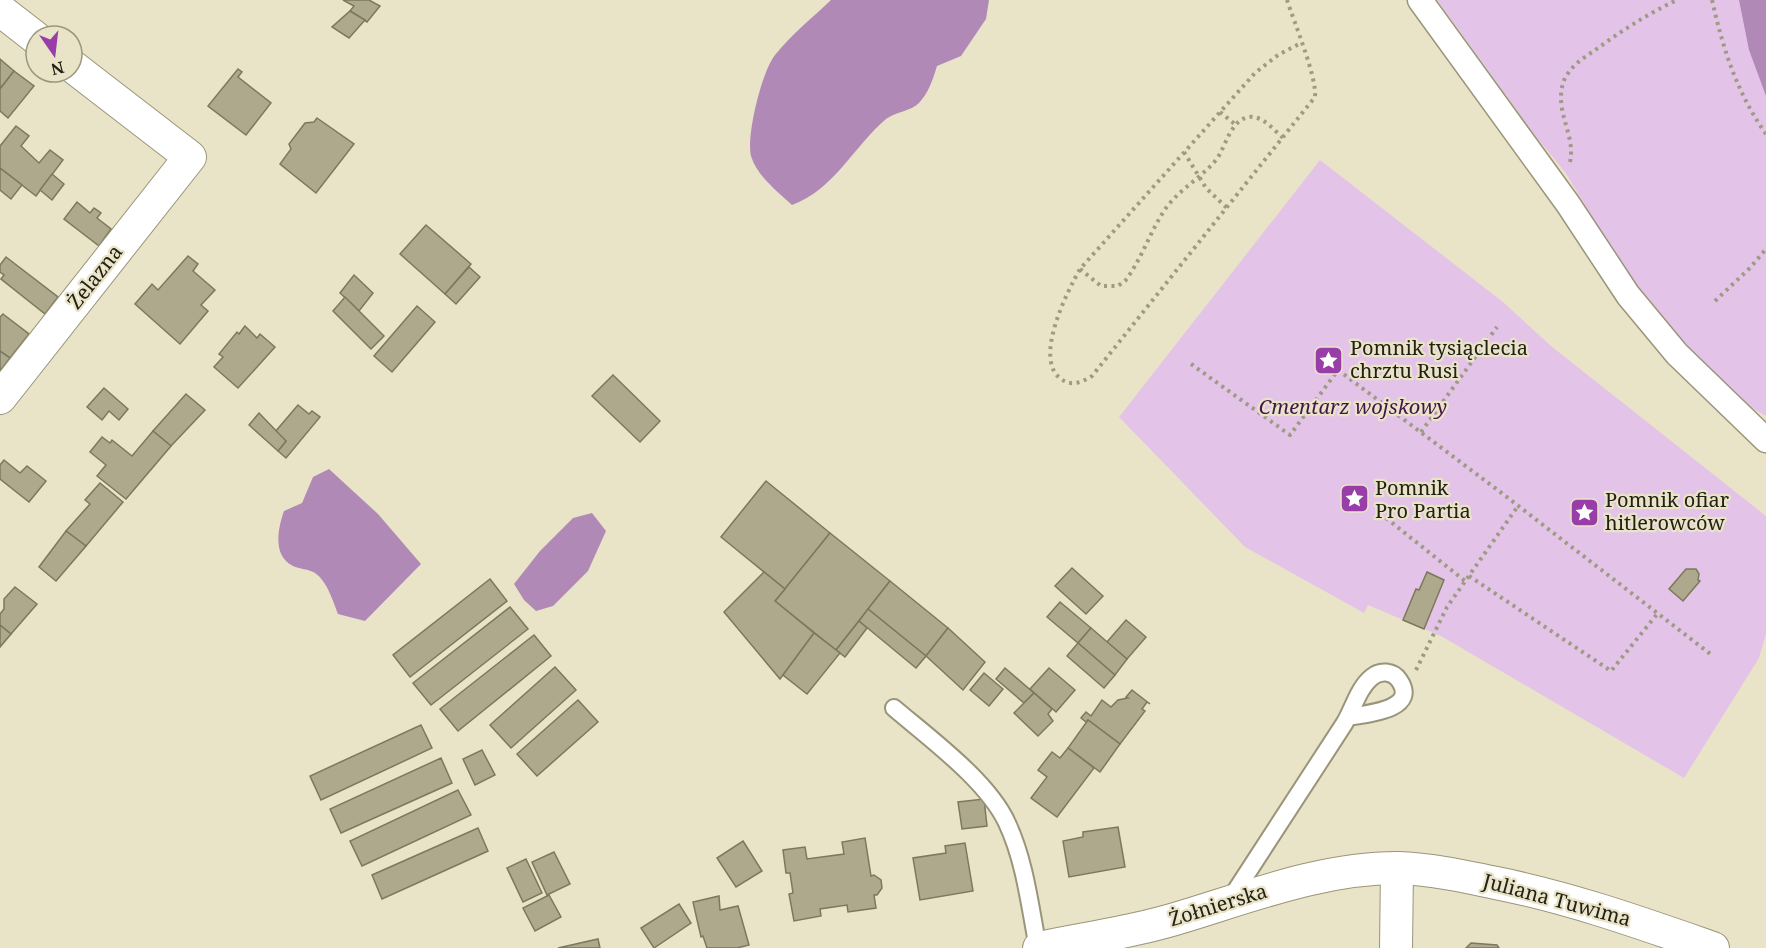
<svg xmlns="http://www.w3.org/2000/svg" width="1766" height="948" font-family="'Noto Serif',serif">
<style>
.green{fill:#e3c4e8}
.water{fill:#b089b6}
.building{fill:#aea98d;stroke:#7c785d;stroke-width:1.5}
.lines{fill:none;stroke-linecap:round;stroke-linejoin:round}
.service-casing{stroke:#9a957a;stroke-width:20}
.pedestrian-casing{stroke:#9a957a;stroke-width:27}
.minor-casing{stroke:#9a957a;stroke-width:34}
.path{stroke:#9e9a84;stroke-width:4;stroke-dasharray:3 4.5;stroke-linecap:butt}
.service{stroke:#fff;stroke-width:16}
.pedestrian{stroke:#fff;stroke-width:24}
.minor{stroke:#fff;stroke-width:32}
.labels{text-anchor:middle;stroke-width:4.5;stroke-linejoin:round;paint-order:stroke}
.street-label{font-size:20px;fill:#232116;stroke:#e9e4c7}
.poi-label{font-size:20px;fill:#232116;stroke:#e9e4c7;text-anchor:start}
.park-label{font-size:20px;font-style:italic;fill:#43134b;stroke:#e9e4c7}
</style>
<rect width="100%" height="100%" fill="#e9e4c7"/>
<g class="green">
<path d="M1437,0H1766V416L1752,408L1695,356L1647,303L1633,284L1565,172L1537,138Z"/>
<path d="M1320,160L1503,302L1551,346L1766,516V634L1759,658L1684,778L1441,636L1368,605L1364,613L1245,547L1119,417Z"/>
</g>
<g class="water">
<path d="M831,0H989L986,19L961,56L937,66C933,79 929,92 919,103C911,111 895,112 886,119C854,146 834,190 792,205C778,192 757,176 751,156C746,136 762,71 775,55C791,35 812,18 831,0Z"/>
<path d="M1739,0H1766V96L1749,50Z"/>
<path d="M329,469L378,514L421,564L365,621L338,614C333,601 327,581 315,573C309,569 299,569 293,566C272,556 278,528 284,511L302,503L313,477Z"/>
<path d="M592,513L606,531L588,571L553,606L536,611L524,600L514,584L540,551L573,518Z"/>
</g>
<g class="building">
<path d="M343,0H369L380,6L367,22L350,11L354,6Z"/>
<path d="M350,11L365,20L349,38L332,27Z"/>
<path d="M0,59L14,71L0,89Z"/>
<path d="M238,69L242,72L238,77L271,103L246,135L208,106Z"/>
<path d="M14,71L34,86L8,118L0,111V89Z"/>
<path d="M317,118L354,144L316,193L280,164L291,149L289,144L305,123L314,122Z"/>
<path d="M16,126L29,136L21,146L39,163L50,150L63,160L36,196L0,168V146Z"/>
<path d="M0,168L22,185L11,199L0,190Z"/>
<path d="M52,174L64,184L52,200L40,190Z"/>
<path d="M77,202L90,213L94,208L101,213L97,218L111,229L99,246L64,219Z"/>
<path d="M426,225L471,264L445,294L400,254Z"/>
<path d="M188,256L198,264L193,271L215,290L201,305L208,311L180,344L135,304L152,284L158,290Z"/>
<path d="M6,257L58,297L45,314L1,279L4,275L0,272V265Z"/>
<path d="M469,267L480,277L456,304L445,294Z"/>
<path d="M354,275L373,293L359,311L340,293Z"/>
<path d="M345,297L384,336L371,349L333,311Z"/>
<path d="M417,306L435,322L392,372L374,356Z"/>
<path d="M3,314L29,334L10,358L0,351V317Z"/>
<path d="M245,326L257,338L260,334L275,347L238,388L214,367L223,357L219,354L237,332L239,334Z"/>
<path d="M0,351L10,358L0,371Z"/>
<path d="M613,375L660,421L640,442L592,396Z"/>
<path d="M104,388L128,409L119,420L109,411L102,420L87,407Z"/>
<path d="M186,394L205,410L171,446L153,431Z"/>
<path d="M298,405L309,414L312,411L320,417L286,458L278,451L286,441L275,432Z"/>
<path d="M259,413L286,441L278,451L249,425Z"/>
<path d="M153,431L171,446L126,499L97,476L106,465L90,452L102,437L110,443L112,440L132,456Z"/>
<path d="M4,460L20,473L27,466L46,481L29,502L0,479V465Z"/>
<path d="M766,481L830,533L785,589L721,537Z"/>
<path d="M100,483L123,502L86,546L66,531L90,504L85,500Z"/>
<path d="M66,531L86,546L56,581L39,567Z"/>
<path d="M830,533L890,581L836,650L775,601Z"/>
<path d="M1072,568L1103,596L1086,614L1055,586Z"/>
<path d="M1686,569H1696L1699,574L1698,580L1700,581L1683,601L1669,589Z"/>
<path d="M764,572L785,589L775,601L814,633L780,679L724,612Z"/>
<path d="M1427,572L1444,580L1424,629L1403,620L1416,589L1419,590Z"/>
<path d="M490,579L507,601L410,677L393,655Z"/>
<path d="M890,581L948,628L926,656L868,609Z"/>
<path d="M15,587L37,604L11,634L0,625V614L4,609V599Z"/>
<path d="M1060,602L1091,628L1078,643L1047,617Z"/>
<path d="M510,607L528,629L431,705L413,683Z"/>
<path d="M868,609L926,656L916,668L859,621Z"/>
<path d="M1126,620L1146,637L1127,659L1107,642Z"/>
<path d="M859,621L867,628L845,657L836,650Z"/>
<path d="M0,625L11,634L0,647Z"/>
<path d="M948,628L985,662L963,690L926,656Z"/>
<path d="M1091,628L1127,659L1115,675L1078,643Z"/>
<path d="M814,633L840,653L807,694L783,675Z"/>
<path d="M534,635L551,656L458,731L440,709Z"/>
<path d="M1078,643L1115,675L1104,688L1067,656Z"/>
<path d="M555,667L576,690L511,748L490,725Z"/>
<path d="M1005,668L1034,693L1024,703L996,679Z"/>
<path d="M1049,668L1075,690L1056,712L1030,689Z"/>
<path d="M984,673L1003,689L989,706L970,690Z"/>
<path d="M1132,690L1150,704L1147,702L1142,709L1145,711L1120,744L1088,720L1086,722L1081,718L1086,712L1091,716L1102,700L1111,707L1118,700L1128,698L1126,697Z"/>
<path d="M1034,693L1052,709L1048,714L1053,721L1038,736L1014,713Z"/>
<path d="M578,700L598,722L537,776L517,754Z"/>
<path d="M1088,720L1120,744L1100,772L1068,748Z"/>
<path d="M421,725L432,748L321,800L310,776Z"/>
<path d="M1068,748L1094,768L1057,817L1031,798L1047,777L1038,770L1052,752L1060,758Z"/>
<path d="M482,750L495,775L475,785L463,759Z"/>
<path d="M441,758L452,783L341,833L330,809Z"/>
<path d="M458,790L471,815L362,866L350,841Z"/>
<path d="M984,799L987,826L962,829L958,802Z"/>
<path d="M1118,827L1125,867L1069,877L1063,841L1083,837V832Z"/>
<path d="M478,828L488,851L382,899L372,875Z"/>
<path d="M865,838L871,876L874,875L881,880L882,888L877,895H874L876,908L848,912L847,905L820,909L821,916L794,921L789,894L793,893L790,873H786L783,850L805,847L807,859L844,854L842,842Z"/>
<path d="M743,841L762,871L736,887L717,858Z"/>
<path d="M965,843L973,891L920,900L913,858L946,853L945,846Z"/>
<path d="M554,852L570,884L547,895L532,862Z"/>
<path d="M526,859L542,893L523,902L507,868Z"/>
<path d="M549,895L561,917L535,931L523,908Z"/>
<path d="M719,896L720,910L738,906L749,945L737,948H707L703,936L701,937L693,902Z"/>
<path d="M679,904L691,923L654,948L641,928Z"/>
<path d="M598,939L600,948H558Z"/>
<path d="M1471,943L1497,945L1499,948H1466Z"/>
</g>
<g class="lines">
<defs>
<g id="service">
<path d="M894,708C929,738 988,781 1007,823C1025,861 1030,907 1038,948"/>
<path d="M1229,901C1267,842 1305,783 1344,724C1353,710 1358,688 1372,677C1380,670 1393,671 1399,680C1420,710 1365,714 1348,717"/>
</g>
<path id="pedestrian" d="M1420,0L1568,204L1628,295L1677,354L1766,440"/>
<g id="minor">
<path d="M0,10L36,38"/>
<path d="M0,398L190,157L72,66"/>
<path d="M1039,948C1087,938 1138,931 1185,916C1254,895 1324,868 1397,868C1430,869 1463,876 1496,883C1571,898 1641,923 1713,948"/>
<path d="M1396,948L1397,868"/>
</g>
</defs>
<use href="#service" class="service-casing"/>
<use href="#pedestrian" class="pedestrian-casing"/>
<use href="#minor" class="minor-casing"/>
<g class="path">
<path d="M1287,0C1294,22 1317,77 1315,97L1092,376C1082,382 1072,387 1061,379C1033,359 1067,292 1080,269L1255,73L1278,55L1301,43"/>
<path d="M1712,0C1723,49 1737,93 1766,134"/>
<path d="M1220,112L1236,125"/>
<path d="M1184,152L1206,188L1227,208"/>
<path d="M1570,162C1575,140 1561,120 1561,98C1561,89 1563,79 1569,72C1576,62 1588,55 1598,48C1623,30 1649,13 1677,0"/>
<path d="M1080,269L1101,286H1118L1125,281C1142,259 1150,231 1166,208C1180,189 1201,178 1216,160C1226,147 1230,120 1249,117C1262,115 1274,130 1283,138"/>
<path d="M1715,301L1750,268L1766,249"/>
<path d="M1191,364L1290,435L1338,370L1499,491L1713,656"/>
<path d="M1421,432L1497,327"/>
<path d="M1386,518L1465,581"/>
<path d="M1469,576L1611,671L1658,613"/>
<path d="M1416,670L1447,607L1518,506"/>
</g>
<use href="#service" class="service"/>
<use href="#pedestrian" class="pedestrian"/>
<use href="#minor" class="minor"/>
</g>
<defs>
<symbol id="sight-square" viewBox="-11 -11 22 22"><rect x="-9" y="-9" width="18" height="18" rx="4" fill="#993ea8" stroke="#e9e4c7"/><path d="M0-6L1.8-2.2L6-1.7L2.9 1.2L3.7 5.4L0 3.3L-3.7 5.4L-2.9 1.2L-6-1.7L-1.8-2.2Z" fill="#fff"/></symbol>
</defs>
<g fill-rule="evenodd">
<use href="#sight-square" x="1312" y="344" width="33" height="33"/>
<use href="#sight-square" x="1338" y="482" width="33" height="33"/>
<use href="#sight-square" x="1568" y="496" width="33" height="33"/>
</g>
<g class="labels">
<g class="street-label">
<text transform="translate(95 277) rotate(-52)" y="7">Żelazna</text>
<text transform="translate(1557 900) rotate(15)" y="7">Juliana Tuwima</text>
<text transform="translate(1218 905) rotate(-17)" y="7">Żołnierska</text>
</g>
<g class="poi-label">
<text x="1350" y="355">Pomnik tysiąclecia<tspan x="1350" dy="23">chrztu Rusi</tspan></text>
<text x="1375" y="495">Pomnik<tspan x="1375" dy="23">Pro Partia</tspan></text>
<text x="1605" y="507">Pomnik ofiar<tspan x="1605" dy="23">hitlerowców</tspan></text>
</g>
<g class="park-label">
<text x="1353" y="414">Cmentarz wojskowy</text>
</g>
</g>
<g transform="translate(54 54) rotate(166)"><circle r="28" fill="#e9e4c7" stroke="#9a9680" stroke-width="1.5"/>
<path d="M0-4.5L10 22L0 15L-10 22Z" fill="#993ea8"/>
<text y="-9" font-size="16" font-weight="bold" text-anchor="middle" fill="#232116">N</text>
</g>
</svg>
